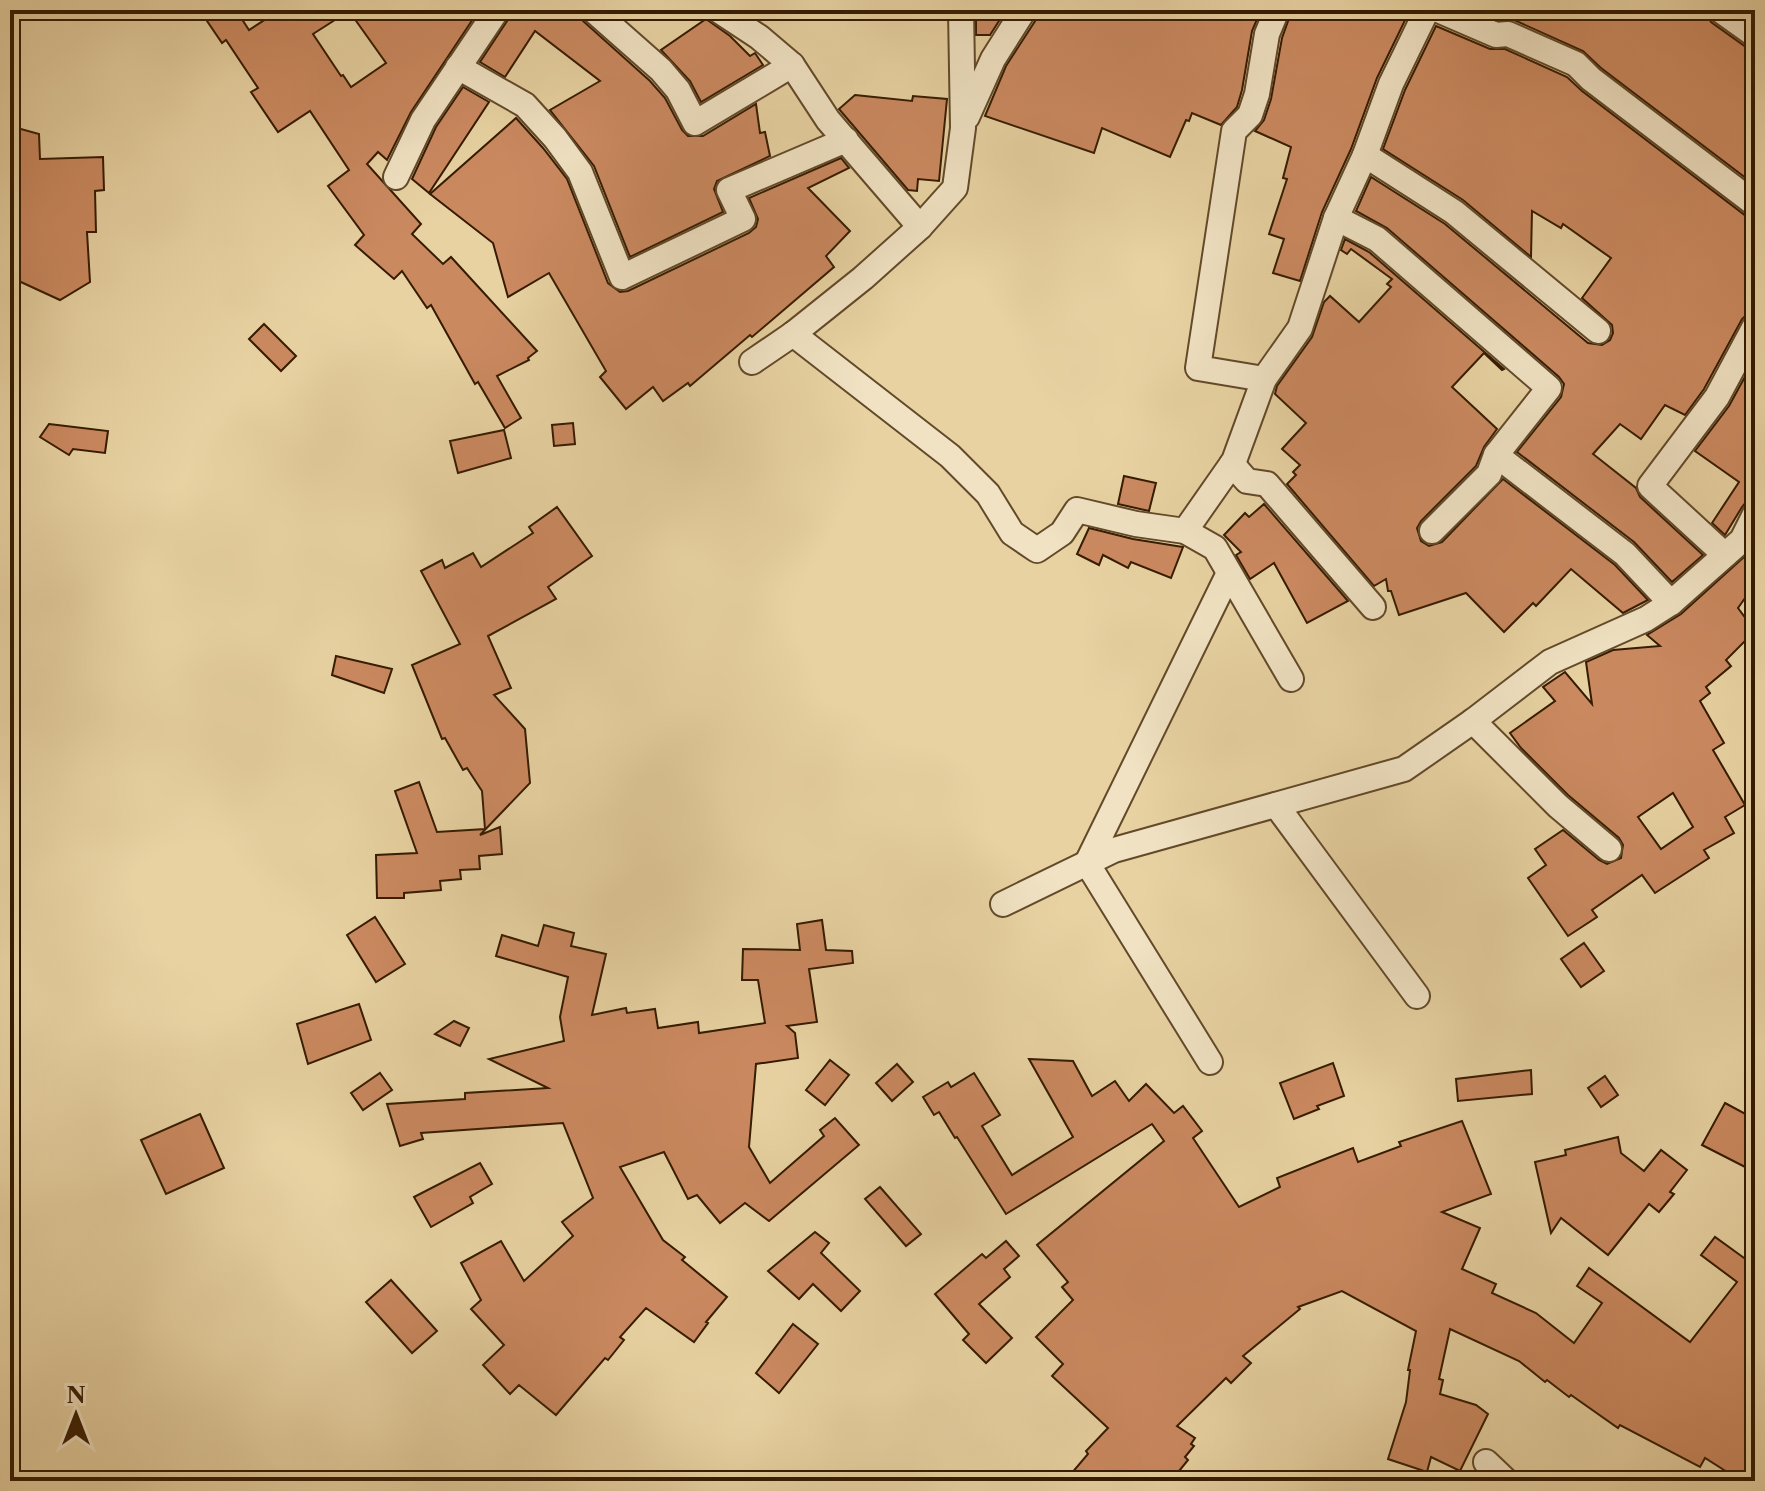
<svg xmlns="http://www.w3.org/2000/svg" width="1765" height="1491" font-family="'Libre Caslon Text',serif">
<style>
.building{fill:#cb8960;stroke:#351b01;stroke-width:2;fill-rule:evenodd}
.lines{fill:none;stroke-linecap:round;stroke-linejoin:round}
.minor-casing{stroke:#624929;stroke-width:28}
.minor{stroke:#f0e2c3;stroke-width:24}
</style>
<rect width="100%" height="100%" fill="#e8d2a2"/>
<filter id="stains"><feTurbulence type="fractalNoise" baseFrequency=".0025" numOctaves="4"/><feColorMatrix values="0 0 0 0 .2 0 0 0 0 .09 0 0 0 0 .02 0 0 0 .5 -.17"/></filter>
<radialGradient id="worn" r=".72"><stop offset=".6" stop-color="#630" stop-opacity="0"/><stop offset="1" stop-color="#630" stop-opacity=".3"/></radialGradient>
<g class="building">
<path d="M218,10H236L249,30L280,10H479L411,112L387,160L378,152L367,164L421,224L412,234L443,264L451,257L537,351L528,358L529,360L497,376L521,418L505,428L478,382L475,384L431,305L427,308L402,271L394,279L355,245L364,235L328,186L349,170L310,111L278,132L251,92L258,88L226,40L222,43L205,18ZM349,11L386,63L351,87L343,75L341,76L313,34Z"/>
<path d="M512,10H578L583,21L650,81L665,98L682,130L688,136H703L756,104L760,133L765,132L770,156L717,181L714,189L723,212L630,257L594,166L550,110L600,81L535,31L505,77L480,62L509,18Z"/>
<path d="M976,10H1006L990,35H976Z"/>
<path d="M1039,10H1261L1252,31L1242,90L1237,107L1221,125L1192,113L1189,121L1186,120L1170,157L1102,128L1094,153L985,116L1006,66L1037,18Z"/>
<path d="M1292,10H1410L1377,78L1351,149L1322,212L1300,281L1273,273L1284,239L1269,234L1287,179L1283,178L1291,147L1255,131L1264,120L1271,99L1282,38Z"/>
<path d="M1476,10H1705L1711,22L1746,47L1755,50V185L1601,68L1583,51L1514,20H1498Z"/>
<path d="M706,19L730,36L750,56L755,53L763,65L701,102L690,81L661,50Z"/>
<path d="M1436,26L1490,49H1505L1567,77L1582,91L1746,216L1755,219V307L1742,319L1704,389L1685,415L1665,405L1641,439L1620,424L1593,454L1636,488L1640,497L1703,555L1672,582L1634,542L1517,452L1561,397L1564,384L1559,377L1387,228L1356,211L1371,177L1445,224L1588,343L1602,345L1610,340L1613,333L1612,325L1582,298L1611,258L1563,224L1561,228L1532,211L1531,257L1463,200L1383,149L1405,90Z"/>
<path d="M463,87L489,102L429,193L412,179L436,127Z"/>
<path d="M855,95L912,101L913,96L947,99L939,181L918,179L917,191L908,190L839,109Z"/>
<path d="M516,118L543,148L567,179L608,283L620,292L628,291L749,233L756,227L758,219L749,198L841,158L849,168L808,188L850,231L826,256L834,267L752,337L750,335L690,386L688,383L663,401L653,387L626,409L600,377L606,371L549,273L508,297L493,243L430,194Z"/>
<path d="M10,126L39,134L40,159L103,157L104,190L95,191L96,232H87L90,282L60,300L10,277Z"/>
<path d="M1345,239L1369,252L1504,369L1502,370L1484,353L1452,387L1497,429L1484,447L1476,466L1421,521L1417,528L1421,541L1429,546L1442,542L1503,479L1615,565L1648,600L1623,613L1571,569L1536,606L1533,603L1504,632L1466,593L1399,615L1391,591H1388L1386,579L1374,586L1287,484L1296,475L1293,472L1300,465L1282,449L1306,423L1275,394L1277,386L1312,337L1324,302L1330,296L1359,322L1391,287L1387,284L1392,279L1351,249L1347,254L1341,250Z"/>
<path d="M264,324L296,356L281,371L249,339Z"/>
<path d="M1747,373L1755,379V499L1747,501L1742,507L1725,535L1712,523L1739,482L1695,451L1729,406Z"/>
<path d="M573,423L575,444L554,446L552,425Z"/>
<path d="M49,424L108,431L105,453L73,449L69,455L40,437Z"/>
<path d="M504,430L511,458L458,473L450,441Z"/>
<path d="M1124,476L1156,483L1149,511L1118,504Z"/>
<path d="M1264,504L1348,601L1307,623L1274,563L1250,579L1236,555L1241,552L1224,535L1245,513L1249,517Z"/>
<path d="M557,507L592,556L548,587L556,599L488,636L511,688L494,695L525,729L530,783L480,835L500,827L502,854L479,856L480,869L460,870L461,879L440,881L441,890L404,893V898H377L376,855L417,853L395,791L419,782L437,832L485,829L482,791L467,768L463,770L445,738L442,739L412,665L460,644L421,571L442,560L445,568L473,553L481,567L533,533L529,527Z"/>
<path d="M1089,528L1133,539L1183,547L1171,578L1131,562L1128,568L1103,555L1099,565L1077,554Z"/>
<path d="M1755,547V584L1738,608L1755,631L1726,660L1731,666L1706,687L1710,693L1700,701L1724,743L1713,750L1745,805L1725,817L1734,833L1704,850L1709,858L1655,893L1642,875L1592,910L1597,917L1568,936L1528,878L1546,865L1535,849L1563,830L1599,860L1607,864L1621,858L1623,845L1619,838L1568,795L1521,748L1510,733L1555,701L1543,687L1565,672L1592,704L1586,662L1613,650L1660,646L1647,635L1681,614ZM1673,793L1693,827L1661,849L1638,817Z"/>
<path d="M336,656L392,669L384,693L332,675Z"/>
<path d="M375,917L405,964L376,982L347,935Z"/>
<path d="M822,920L826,950L852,951L853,963L809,969L817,1022L787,1026L795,1033L798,1058L756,1064L749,1147L770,1183L824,1136L820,1130L835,1118L859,1145L769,1221L745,1203L720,1223L697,1195L688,1199L664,1152L620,1167L663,1240L685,1257L682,1260L727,1297L706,1322L708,1323L694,1342L646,1308L620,1337L624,1340L608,1360L605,1358L556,1415L519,1385L510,1394L483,1365L504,1345L471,1309L481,1300L461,1263L501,1241L524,1281L573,1236L562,1222L593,1198L563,1123L421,1133L423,1139L400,1146L387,1104L465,1099V1093L548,1088L489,1059L564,1041L560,1017L568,977L496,956L502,935L538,946L544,925L574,933L571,946L606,954L592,1015L626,1008L627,1013L655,1009L658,1028L698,1022L699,1033L765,1023L758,980H742L743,949L800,950L797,924Z"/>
<path d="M1584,943L1604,971L1581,987L1561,959Z"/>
<path d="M359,1004L371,1040L308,1064L297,1024Z"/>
<path d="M454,1021L469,1028L460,1046L435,1034Z"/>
<path d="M1029,1059L1073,1061L1092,1096L1115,1081L1129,1101L1146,1084L1174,1113L1183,1106L1202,1131L1193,1138L1239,1207L1280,1187L1277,1178L1320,1161L1353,1148L1358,1162L1401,1146L1399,1142L1462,1121L1491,1194L1442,1212L1480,1228L1462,1269L1496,1284L1492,1293L1536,1313L1574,1343L1602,1303L1577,1286L1589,1268L1690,1342L1737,1282L1701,1255L1715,1237L1751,1263L1755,1258V1481L1739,1472L1735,1477L1705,1458L1700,1467L1620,1425L1618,1428L1571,1395L1569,1397L1547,1380L1545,1382L1519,1361L1450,1329L1439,1379L1443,1380L1440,1394L1476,1405L1488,1414L1460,1471L1431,1457L1427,1472L1388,1459L1406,1402L1410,1370H1408L1416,1331L1342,1291L1298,1307L1300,1309L1243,1356L1251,1363L1231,1383L1226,1378L1177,1426L1195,1438L1191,1444L1194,1446L1185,1457L1188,1460L1171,1481H1065L1088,1454L1086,1451L1108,1428L1052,1376L1063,1364L1036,1337L1073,1300L1062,1287L1068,1282L1037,1245L1164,1141L1152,1124L1006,1214L957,1137L955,1138L939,1112L934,1115L923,1097L948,1082L951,1087L974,1073L1000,1115L982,1126L1012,1175L1073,1137Z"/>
<path d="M830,1060L849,1075L825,1105L806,1090Z"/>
<path d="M1333,1063L1344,1096L1317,1106L1319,1109L1294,1119L1280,1083Z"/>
<path d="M897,1064L913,1082L892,1101L876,1083Z"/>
<path d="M1531,1070L1532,1094L1458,1101L1456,1079Z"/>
<path d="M380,1073L392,1090L363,1110L351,1093Z"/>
<path d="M1605,1076L1618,1095L1601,1107L1588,1088Z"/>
<path d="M1725,1103L1755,1119V1172L1702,1145Z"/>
<path d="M200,1114L224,1168L166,1194L141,1140Z"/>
<path d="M1618,1137L1621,1153L1644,1171L1661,1150L1687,1170L1670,1192L1674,1194L1659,1212L1649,1204L1608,1255L1561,1218L1551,1233L1535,1162L1566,1155L1565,1150Z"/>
<path d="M480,1163L492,1184L470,1197L473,1203L431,1227L414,1197Z"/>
<path d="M880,1187L921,1234L906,1246L865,1199Z"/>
<path d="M815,1232L829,1243L821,1253L860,1291L841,1311L813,1284L799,1299L768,1271Z"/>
<path d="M1006,1241L1019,1256L1004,1269L1010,1277L979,1304L1012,1338L986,1363L963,1340L969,1334L935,1294L982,1254L986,1258Z"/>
<path d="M391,1280L437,1331L412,1353L366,1302Z"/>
<path d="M793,1324L818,1344L779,1393L756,1373Z"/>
</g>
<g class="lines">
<defs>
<g id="minor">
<path d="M593,10L661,70L678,90L695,123L792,65"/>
<path d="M718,10L759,37L792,65L828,120L920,227"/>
<path d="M1438,10L1496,35L1508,34L1576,64L1591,79L1755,204"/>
<path d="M1720,10L1755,35"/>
<path d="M458,67L525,105L555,138L580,172L622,277L743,219L729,190L846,140"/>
<path d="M967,117L993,59L1024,10"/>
<path d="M1365,155L1454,212L1598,331"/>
<path d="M396,177L423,120L497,10"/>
<path d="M1336,218L1377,239L1549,388L1496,455L1489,474L1432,531"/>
<path d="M793,334L950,456L988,494L1012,533L1037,550L1062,533L1077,510L1136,524L1185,531L1215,548L1291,679"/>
<path d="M752,362L793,334L863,278L920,227L955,188L963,128L961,10"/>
<path d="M1264,379L1198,368L1234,131L1250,115L1257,94L1267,34L1277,10"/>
<path d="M1496,455L1625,554L1671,603"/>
<path d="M1232,464L1247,481L1267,484L1373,607"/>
<path d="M1185,531L1234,461L1264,379L1300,328L1336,218L1365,155L1391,84L1427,10"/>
<path d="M1725,555L1650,486L1717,397L1755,326"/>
<path d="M1473,721L1558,806L1609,849"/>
<path d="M1276,805L1417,996"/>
<path d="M1003,904L1114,850L1404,769L1473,721L1550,662L1646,619L1671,603L1742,540L1755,514"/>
<path d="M1210,1062L1087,863L1229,573"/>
<path d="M1486,1462L1506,1481"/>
</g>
</defs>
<use href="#minor" class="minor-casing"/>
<use href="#minor" class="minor"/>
</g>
<rect width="1765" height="1491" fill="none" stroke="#e8d2a2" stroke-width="40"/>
<rect x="12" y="12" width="1741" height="1467" fill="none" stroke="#351b01" stroke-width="4"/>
<rect x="20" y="20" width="1725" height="1451" fill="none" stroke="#351b01" stroke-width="2"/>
<g transform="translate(76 1415)" stroke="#f0e2c3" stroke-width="6" paint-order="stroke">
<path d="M0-6L14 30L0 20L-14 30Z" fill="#351b01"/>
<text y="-12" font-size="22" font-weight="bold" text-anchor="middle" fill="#351b01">N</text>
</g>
<rect width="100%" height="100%" filter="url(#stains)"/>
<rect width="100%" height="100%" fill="url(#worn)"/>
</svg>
